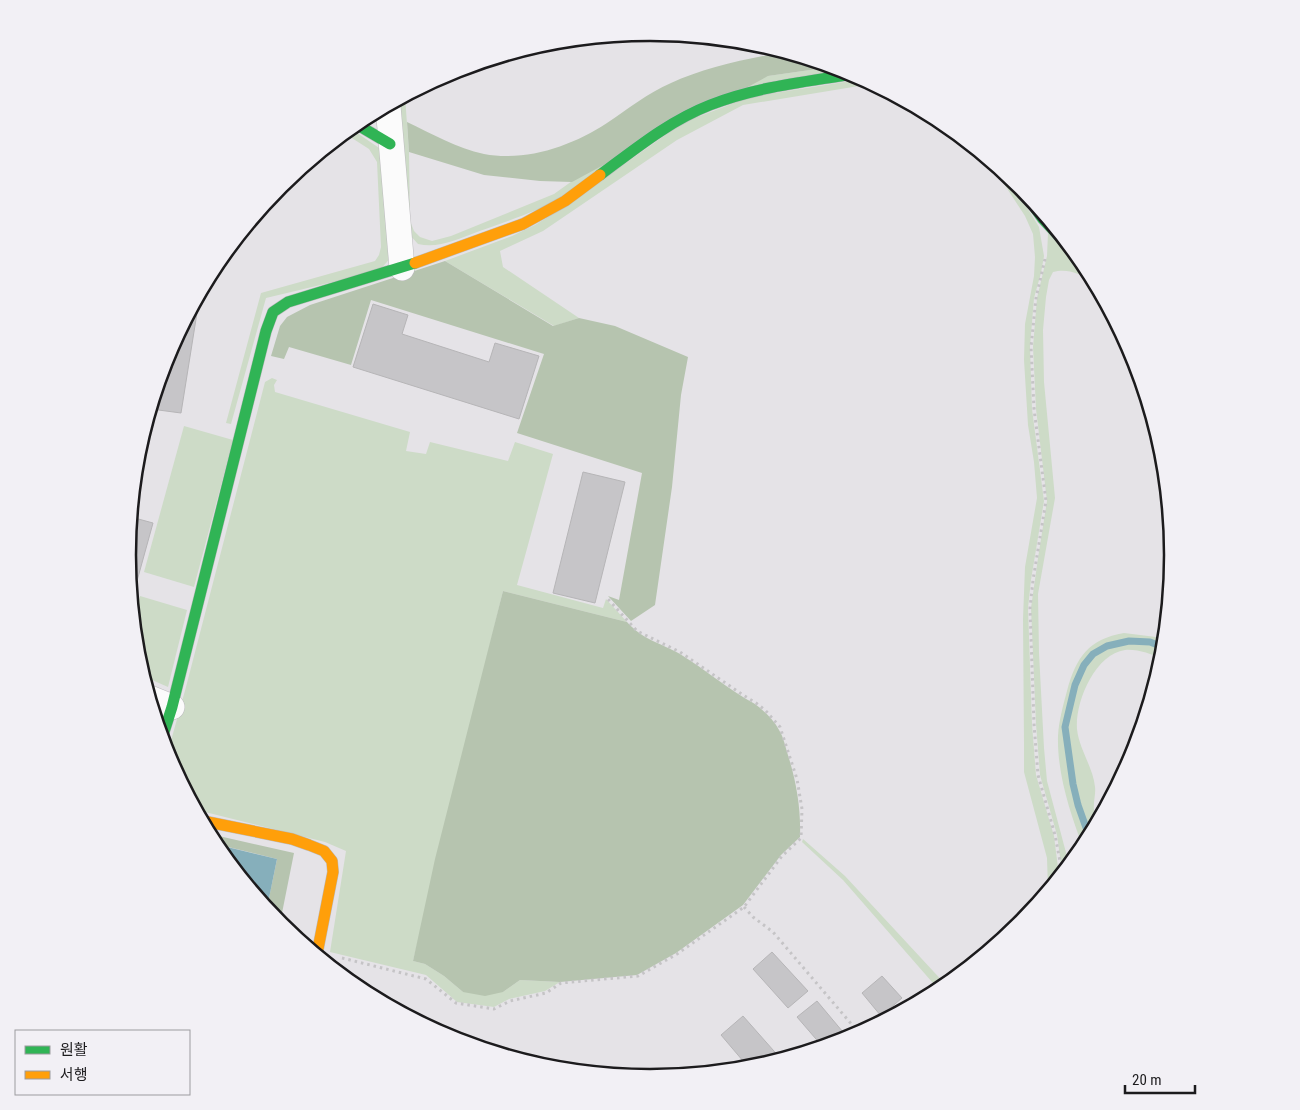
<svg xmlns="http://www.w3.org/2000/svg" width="1300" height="1110" font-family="'Roboto Condensed','Noto Sans KR',sans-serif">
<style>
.green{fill:#cddbc7}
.forest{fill:#b6c4af}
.water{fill:#86afbb}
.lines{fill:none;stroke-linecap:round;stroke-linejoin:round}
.stream{stroke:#86afbb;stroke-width:7}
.building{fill:#c6c5c8;stroke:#b6b5b7}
.street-casing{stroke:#bcbbbe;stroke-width:26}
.fast-casing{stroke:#bcbbbe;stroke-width:12}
.slow-casing{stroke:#bcbbbe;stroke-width:12}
.path{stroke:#c5c4c6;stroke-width:3;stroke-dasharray:2.5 4;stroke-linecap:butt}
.street{stroke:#fbfbfb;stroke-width:25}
.fast{stroke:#30b455;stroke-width:11}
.slow{stroke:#ff9f0a;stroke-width:11}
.rim{fill:none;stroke:#1c1b1d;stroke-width:2.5}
</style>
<rect width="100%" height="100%" fill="#e5e3e7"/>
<g class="green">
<path d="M831,67L842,70C789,78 736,85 687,107C643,127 609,169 568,194C540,211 507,221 477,232C458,239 438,249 418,244L408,233L405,222L398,100L405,96L409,152L410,221L414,231L420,237L432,241L451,236L554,194L660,118L704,94L768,76Z"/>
<path d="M863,79L871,84L743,105L677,140L543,231L500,251L503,267L579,318L554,326L445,261L512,236L535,225L561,209L671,131L692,119L750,97Z"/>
<path d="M350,128L382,150L393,255L379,271L266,298L231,424L226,423L261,293L375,261L379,255L381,247L377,162L369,149L344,133Z"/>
<path d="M989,161L1008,176L1039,227L1044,256L1041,273L1034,298L1030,347L1032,409L1044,501L1031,580L1028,608L1032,724L1036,775L1054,836L1059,876L1048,889L1047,858L1024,772V744L1023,619L1025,567L1037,498L1034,462L1028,425L1024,360L1025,324L1034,276L1035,257L1033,234L1025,216Z"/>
<path d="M1048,233L1073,256L1084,264L1092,280C1079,274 1068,268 1053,272L1049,280L1046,297L1043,330L1044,382L1055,498L1038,594L1039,653L1044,748L1047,781L1069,864L1062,872L1057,835L1040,775L1036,724L1031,608L1038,558L1047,501L1036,409L1033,347L1037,298L1047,256Z"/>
<path d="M272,378L277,380L274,385L275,392L410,432L406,451L426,454L430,442L508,461L515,442L553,454L517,585L603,608L606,599L627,622L503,591L413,961L425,964L444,976L463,992H503L520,980L560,982L545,991L509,999L494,1007L457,1002L426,975L330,952L346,851L325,842L197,810L167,755L186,687L265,382Z"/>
<path d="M184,426L233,440L194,587L144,572Z"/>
<path d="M140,596L187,610L168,687L143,676L137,657L134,618Z"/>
<path d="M1124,633L1164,638V645L1151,641L1129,639L1106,644L1091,653L1082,664L1074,685L1063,727L1071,784L1088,838L1083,847C1070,813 1057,773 1058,736C1059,720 1063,706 1067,691C1076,657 1089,639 1124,633Z"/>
<path d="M1129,642L1150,644L1163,649L1162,659C1151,654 1138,649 1125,650C1095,654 1075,702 1077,729C1079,749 1093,767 1095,787C1096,794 1093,802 1094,810C1094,813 1097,817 1098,820L1090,834L1075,784L1067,727L1077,686L1086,665L1094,655L1107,647Z"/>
<path d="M803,839L845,876L946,985L939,990L843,880L802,842Z"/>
</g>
<g class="forest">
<path d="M785,52L831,67L768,76L572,182L540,181L484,175L409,152L407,122C432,134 457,148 484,154C526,162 572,146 607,123C628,109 648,93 671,83C703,68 749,58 785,52Z"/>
<path d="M445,261L553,326L579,318L615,326L688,357L681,395L672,487L655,605L631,621L608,596L619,600L642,473L517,433L544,354L371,300L351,365L289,347L284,359L271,356L280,326L287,317L310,305Z"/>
<path d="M503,591L627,622C643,640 661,643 680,654C706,670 729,690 755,704C764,711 774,720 779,730C783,736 785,745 787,752C796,780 801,807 800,837L781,855L743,905L676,953L637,975L560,982L520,980L503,992L485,996L463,992L444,976L425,964L413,961L435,859Z"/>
<path d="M210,834L294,853L280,923L267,908L277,859L224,846L222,853Z"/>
</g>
<path class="water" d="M223,846L277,859L267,908L222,853Z"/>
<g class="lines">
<path class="stream" d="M1089,836L1078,805L1073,784L1065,727L1075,685L1084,665L1093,654L1107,646L1129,641L1150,642L1163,647"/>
</g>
<g class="building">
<path d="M200,294L181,413L151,409L167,355Z"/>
<path d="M373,304L408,315L402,334L489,362L495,343L539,356L519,419L353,367Z"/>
<path d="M583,472L625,482L595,603L553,593Z"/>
<path d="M131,517L153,523L132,599L128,555Z"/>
<path d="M772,952L808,991L788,1008L753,969Z"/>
<path d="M882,976L902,998L881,1016L862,993Z"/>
<path d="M817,1001L848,1038L822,1046L797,1017Z"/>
<path d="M743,1016L781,1059L749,1068L721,1035Z"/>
</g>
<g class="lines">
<defs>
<g id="street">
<path d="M388,106L402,268"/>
<path d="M150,698L172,707"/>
</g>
<g id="fast">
<path d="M356,124L390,144"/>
<path d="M600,175C635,149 669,121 710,105C755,87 805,82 852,74"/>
<path d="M1018,184L1043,219L1072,250"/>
<path d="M162,738L172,707L266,331L273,312L288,302L415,263"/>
</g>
<g id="slow">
<path d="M415,263L523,224L565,201L600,175"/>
<path d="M203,821L292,839L309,845L324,851L332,861L333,872L317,954"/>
</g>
</defs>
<use href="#street" class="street-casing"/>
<use href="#fast" class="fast-casing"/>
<use href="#slow" class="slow-casing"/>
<g class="path">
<path d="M1045,259L1036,298L1031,347L1034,409L1046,501L1033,580L1030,608L1034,724L1038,775L1055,835L1060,861L1061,874"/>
<path d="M744,907L753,917L773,932L859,1033"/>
<path d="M342,958L426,979L456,1003L494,1009L510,1001L546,993L561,983L638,976L677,954L744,907L782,856L801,838L802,809L797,779L780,727L765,710L756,703L743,695L680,652L637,631L607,598"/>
</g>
<use href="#street" class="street"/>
<use href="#fast" class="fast"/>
<use href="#slow" class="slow"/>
</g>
<path d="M0 0H1300V1110H0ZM136 555a514 514 0 1 1 1028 0a514 514 0 1 1-1028 0Z" fill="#f2f0f5" fill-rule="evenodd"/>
<path class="rim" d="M136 555a514 514 0 1 1 1028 0a514 514 0 1 1-1028 0Z"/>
<rect x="15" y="1030" width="175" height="65" fill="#f2f0f5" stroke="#9c9b9f"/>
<rect x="25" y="1046" width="25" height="8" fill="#30b455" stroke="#9c9b9f"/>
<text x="60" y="1055" font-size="15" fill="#1c1b1d">원활</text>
<rect x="25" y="1071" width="25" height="8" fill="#ff9f0a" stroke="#9c9b9f"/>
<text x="60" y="1080" font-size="15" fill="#1c1b1d">서행</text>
<path d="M1125 1085v8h70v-8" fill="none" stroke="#1c1b1d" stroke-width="2.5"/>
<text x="1132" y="1085" font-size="15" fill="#1c1b1d" stroke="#f2f0f5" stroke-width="4" paint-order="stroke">20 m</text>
</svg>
